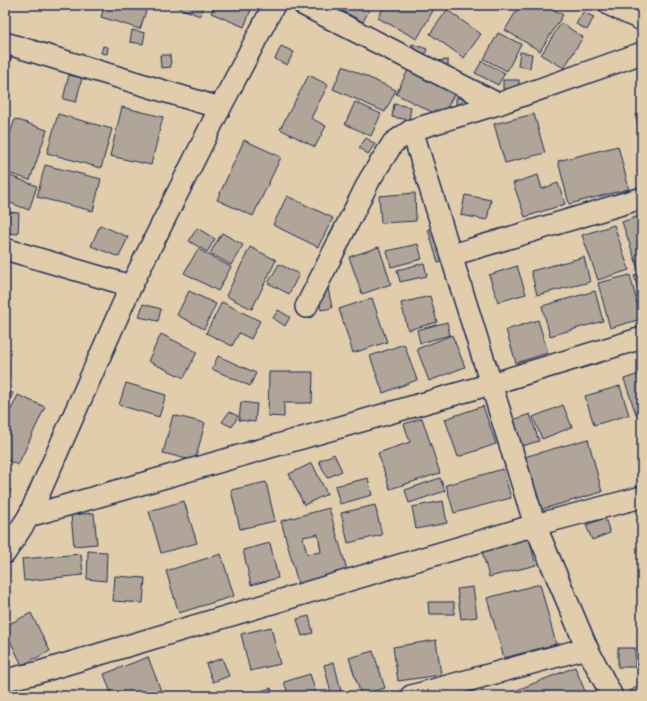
<svg xmlns="http://www.w3.org/2000/svg" width="647" height="701" font-family="Sriracha,sans-serif">
<style>
.building{fill:#b0a598;stroke:#1b2f5e;fill-rule:evenodd}
.lines{fill:none;stroke-linecap:round;stroke-linejoin:round}
.minor-casing{stroke:#1b2f5e;stroke-width:24}
.minor{stroke:#e1cdab;stroke-width:21}
</style>
<rect width="100%" height="100%" fill="#e1cdab"/>
<filter id="ink" filterUnits="userSpaceOnUse"><feTurbulence type="fractalNoise" baseFrequency=".025" numOctaves="2"/><feDisplacementMap in="SourceGraphic" scale="8" xChannelSelector="R" yChannelSelector="G"/><feConvolveMatrix kernelMatrix="1 2 1 2 8 2 1 2 1" color-interpolation-filters="sRGB"/></filter>
<g filter="url(#ink)">
<g class="building">
<path d="M105,5H148L140,29L101,17Z"/>
<path d="M172,5H204L200,16Z"/>
<path d="M215,5H253L244,27L211,13Z"/>
<path d="M332,5H372L363,22Z"/>
<path d="M385,5H432L435,7L417,39L378,18Z"/>
<path d="M520,5H546L563,15L540,51L505,30Z"/>
<path d="M447,10L481,34L464,58L430,34Z"/>
<path d="M583,12L594,17L587,30L576,24Z"/>
<path d="M561,23L583,37L564,68L541,55Z"/>
<path d="M132,30L145,33L143,44L130,42Z"/>
<path d="M498,33L521,44L507,71L484,59Z"/>
<path d="M412,44L427,49L424,58L409,53Z"/>
<path d="M103,46L108,47L107,54L101,53Z"/>
<path d="M281,46L294,52L287,65L275,59Z"/>
<path d="M520,52L532,54L530,68L518,66Z"/>
<path d="M5,53L12,55L5,76Z"/>
<path d="M160,55H170L171,67L161,68Z"/>
<path d="M448,60V68L432,61Z"/>
<path d="M482,61L505,73L498,85L475,73Z"/>
<path d="M411,64L458,87L442,117L396,94Z"/>
<path d="M343,66L396,90L385,112L333,89Z"/>
<path d="M69,75L82,78L76,102L63,99Z"/>
<path d="M309,75L328,85L311,118L326,126L315,147L280,129Z"/>
<rect x="503" y="80" width="16" height="9"/>
<path d="M472,97V108H456V98Z"/>
<path d="M355,102L381,114L371,136L345,124Z"/>
<path d="M394,104L411,107L409,120L392,117Z"/>
<path d="M122,107L163,117L151,165L110,156Z"/>
<path d="M642,113V131H640L635,115Z"/>
<path d="M58,114L112,129L101,168L47,153Z"/>
<path d="M534,114L545,153L505,163L494,124Z"/>
<path d="M15,119L47,130L30,180L5,172V148Z"/>
<path d="M366,138L375,144L368,154L359,148Z"/>
<path d="M244,140L281,157L253,216L217,200Z"/>
<path d="M618,146L629,189L569,204L558,161Z"/>
<path d="M45,165L101,179L93,211L37,197Z"/>
<path d="M5,174L37,186L29,210L5,201Z"/>
<path d="M538,175L542,189L558,183L565,204L525,217L513,183Z"/>
<path d="M415,193L416,221L381,223L379,196Z"/>
<path d="M465,195L491,200L487,220L461,215Z"/>
<path d="M287,196L333,218L318,247L273,225Z"/>
<path d="M8,212L19,213L18,234L6,233Z"/>
<path d="M642,215V267L638,268L622,222Z"/>
<path d="M100,225L128,237L119,257L91,246Z"/>
<path d="M614,225L629,270L598,280L582,235Z"/>
<path d="M438,226L448,260L438,263L428,229Z"/>
<path d="M197,228L215,239L207,252L189,241Z"/>
<path d="M222,233L243,245L231,265L210,253Z"/>
<path d="M418,244L422,259L391,267L387,251Z"/>
<path d="M250,247L276,260L252,309L226,296Z"/>
<path d="M379,247L391,284L362,294L349,257Z"/>
<path d="M198,249L231,267L218,291L184,273Z"/>
<path d="M584,257L590,282L537,295L531,271Z"/>
<path d="M424,263L427,276L400,282L397,270Z"/>
<path d="M279,264L299,274L289,294L268,283Z"/>
<path d="M517,266L526,294L498,302L489,275Z"/>
<path d="M642,273V305L634,275Z"/>
<path d="M630,275L641,319L610,328L598,283Z"/>
<path d="M328,288L332,308L321,310L317,290Z"/>
<path d="M189,291L216,304L204,329L177,315Z"/>
<path d="M595,291L603,321L550,336L542,306Z"/>
<path d="M430,296L437,322L408,330L401,303Z"/>
<path d="M372,298L387,342L353,353L339,309Z"/>
<path d="M222,302L260,321L251,339L239,333L232,346L206,333Z"/>
<path d="M143,304L161,309L158,321L139,317Z"/>
<path d="M278,310L290,317L285,326L273,318Z"/>
<path d="M538,320L548,353L516,363L506,330Z"/>
<path d="M447,322L450,335L420,343L417,330Z"/>
<path d="M161,334L197,352L184,378L148,361Z"/>
<path d="M452,335L465,367L429,381L417,349Z"/>
<path d="M404,344L417,380L383,393L370,356Z"/>
<path d="M218,356L256,373L250,386L212,369Z"/>
<path d="M269,372H313L312,403H284V417L268,416Z"/>
<path d="M642,373V412L636,414L624,379Z"/>
<path d="M126,383L166,395L159,417L119,405Z"/>
<path d="M620,386L629,415L594,425L585,396Z"/>
<path d="M5,390L13,393L11,398L5,396Z"/>
<path d="M18,395L45,407L18,465L5,459V422Z"/>
<path d="M241,402L257,404L255,422L239,420Z"/>
<path d="M563,405L572,427L542,439L533,417Z"/>
<path d="M483,406L496,444L458,457L445,419Z"/>
<path d="M229,412L238,416L232,427L222,422Z"/>
<path d="M530,414L539,441L519,447L510,421Z"/>
<path d="M173,415L205,423L195,461L163,453Z"/>
<path d="M422,418L440,473L390,489L378,453L410,442L404,424Z"/>
<path d="M257,439L258,446L248,447L247,440Z"/>
<path d="M588,439L602,492L539,510L524,457Z"/>
<path d="M334,454L342,471L327,478L319,461Z"/>
<path d="M312,463L327,494L304,505L289,474Z"/>
<path d="M503,469L511,498L454,513L446,485Z"/>
<path d="M368,478L372,495L340,504L335,486Z"/>
<path d="M440,478L445,491L409,503L405,490Z"/>
<path d="M266,482L275,521L240,529L231,490Z"/>
<path d="M5,487L11,490L5,503Z"/>
<path d="M184,501L197,543L161,553L149,511Z"/>
<path d="M443,501L447,523L416,529L412,507Z"/>
<path d="M375,505L382,535L348,543L341,513Z"/>
<path d="M329,508L348,573L299,587L281,521ZM318,534L321,552L307,554L303,537Z"/>
<path d="M94,513L97,544L74,546L71,515Z"/>
<path d="M605,518L610,533L592,540L586,525Z"/>
<path d="M529,538L536,565L489,577L482,551Z"/>
<path d="M270,543L278,578L251,585L243,550Z"/>
<path d="M88,551L107,552L106,581L87,579Z"/>
<path d="M81,554L83,575L24,581L22,559Z"/>
<path d="M221,554L234,596L179,613L166,571Z"/>
<path d="M115,576L145,578L143,603L113,601Z"/>
<path d="M540,584L556,644L504,658L487,598Z"/>
<path d="M473,587L477,617L461,619L457,589Z"/>
<path d="M428,602H454V614H429Z"/>
<path d="M31,613L50,651L22,665L5,631V626Z"/>
<path d="M309,616L313,633L302,636L297,619Z"/>
<path d="M271,627L280,664L250,671L241,634Z"/>
<path d="M436,640L441,675L398,681L393,647Z"/>
<rect x="618" y="648" width="17" height="19"/>
<path d="M373,651L385,688L361,695L349,658Z"/>
<path d="M148,657L163,696H112L104,674Z"/>
<path d="M222,658L229,676L213,682L206,664Z"/>
<path d="M334,662L341,691L331,693L324,665Z"/>
<path d="M575,667L587,696H513L512,692Z"/>
<path d="M310,674L316,693L307,696H289L284,682Z"/>
<path d="M642,684V696H621Z"/>
<path d="M271,688L273,696H258L257,692Z"/>
<path d="M44,691L88,694V696H44Z"/>
</g>
<g class="lines">
<defs>
<g id="minor">
<path d="M304,5L498,104"/>
<path d="M610,5L642,20"/>
<path d="M5,43L220,108"/>
<path d="M5,249L131,286"/>
<path d="M452,255L642,198"/>
<path d="M306,307L370,179L393,143L412,130L498,104L642,53"/>
<path d="M29,516L491,384L642,338"/>
<path d="M5,553L29,516L131,286L220,108L274,5"/>
<path d="M587,648L612,696"/>
<path d="M5,680L36,673L535,525L642,497"/>
<path d="M411,696L587,648L535,525L412,130"/>
</g>
</defs>
<use href="#minor" class="minor-casing"/>
<use href="#minor" class="minor"/>
</g>
</g>
<rect width="647" height="701" fill="none" stroke="#e1cdab" stroke-width="20"/>
<rect x="10" y="10" width="627" height="681" fill="none" stroke="#1b2f5e" stroke-width="1.5" filter="url(#ink)"/>
</svg>
